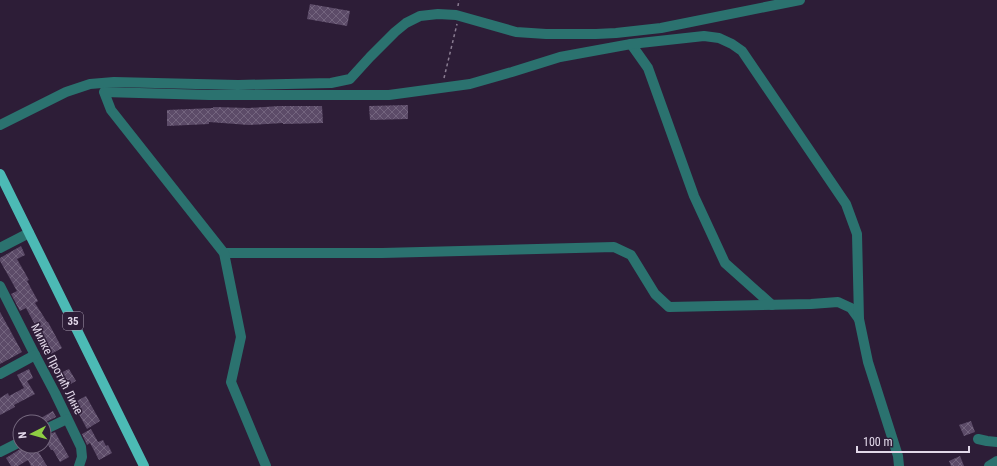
<svg xmlns="http://www.w3.org/2000/svg" width="997" height="466" font-family="'Roboto Condensed',sans-serif">
<style>
.building{fill:url(#building-cross-hatch)}
.lines{fill:none;stroke-linecap:round;stroke-linejoin:round}
.path{stroke:#8a7d92;stroke-width:1.5;stroke-dasharray:3 3;stroke-linecap:butt}
.minor{stroke:#2b726f;stroke-width:10}
.major{stroke:#4cbab5;stroke-width:10}
.labels{text-anchor:middle;stroke-width:3;stroke-linejoin:round;paint-order:stroke}
.shield{fill:#2d1d37;stroke:#aca0b4;stroke-width:1}
.shield-label{font-size:11px;font-weight:bold;fill:#e2d8e9}
.street-label{font-size:12px;fill:#e2d8e9;stroke:#2d1d37}
</style>
<defs>
<pattern id="building-cross-hatch" width="8" height="8" patternUnits="userSpaceOnUse"><rect width="8" height="8" fill="#5c4b68"/><path d="M0 0l8 8M0 8l8-8" fill="none" stroke="#73647e"/></pattern>
</defs>
<rect width="100%" height="100%" fill="#2d1d37"/>
<g class="building">
<path d="M310,4L350,11L347,26L307,19Z"/>
<path d="M408,105V119L370,120L369,106Z"/>
<path d="M279,106H322L323,123L283,124V123L249,125L209,122V124L167,126V110L213,108V107L249,108Z"/>
<path d="M21,246L25,255L17,259L29,280L27,281L38,301L35,303L47,322H48L62,348L51,354L26,308L20,311L11,294L17,291L0,261V258Z"/>
<path d="M0,312L22,352L0,364Z"/>
<path d="M29,369L33,378L27,381L35,394L14,405L15,407L0,415V398L8,393L9,396L24,388L17,375Z"/>
<path d="M69,369L76,381L65,387L58,374Z"/>
<path d="M86,396L100,421L87,429L73,403Z"/>
<path d="M53,411L56,417L44,423L41,418Z"/>
<path d="M971,421L975,432L964,436L959,425Z"/>
<path d="M91,429L98,442L103,440L106,446L108,445L112,453L99,460L90,443L87,445L82,434Z"/>
<path d="M55,432L69,457L60,462L53,450H51L44,438V436Z"/>
<path d="M25,446H35L47,466H31L28,460L18,466H11L6,458Z"/>
<path d="M960,456L964,466H951L949,461Z"/>
</g>
<g class="lines">
<g class="path">
<path d="M458,6L459,0"/>
<path d="M444,78L457,24"/>
</g>
<g class="minor">
<path d="M631,44L648,68L694,196L725,263L772,305"/>
<path d="M0,125L66,92L90,84L114,82L238,85L331,83L350,79L370,57L395,32L406,23L420,16L438,14L456,15L516,32L546,34H596L616,33L661,28L800,0"/>
<path d="M0,248L29,233"/>
<path d="M224,253H382L614,247L631,255L655,294L669,307L811,304L838,302L851,308L859,319"/>
<path d="M0,286L35,355L55,393L81,447L82,457L79,466"/>
<path d="M0,374L35,355"/>
<path d="M44,430L67,419"/>
<path d="M978,439L987,441L997,442"/>
<path d="M0,452L20,442"/>
<path d="M266,466L231,382L241,337L224,253L111,110L104,92L209,95H389L470,84L512,72L560,57L631,44L704,36L719,38L732,44L742,51L846,204L857,234L859,319L868,362L898,456L899,466"/>
<path d="M989,466L997,461"/>
</g>
<path class="major" d="M0,174L144,466"/>
</g>
<g class="labels">
<rect class="shield" x="63" y="312" width="20" height="18" rx="3"/>
<g class="shield-label">
<text x="73" y="325">35</text>
</g>
<g class="street-label">
<text transform="translate(57 369) rotate(63)" y="4">Милке Протић Лине</text>
</g>
</g>
<g transform="translate(32 434) rotate(264)"><circle r="19" fill="#2d1d37" stroke="#75687e"/>
<path d="M0-3L7 15L0 10L-7 15Z" fill="#8ecd43"/>
<text y="-6" font-size="11" font-weight="bold" text-anchor="middle" fill="#e2d8e9">N</text>
</g>
<path d="M857 446v6h112v-6" fill="none" stroke="#e2d8e9" stroke-width="2"/>
<text x="863" y="446" font-size="12" fill="#e2d8e9" stroke="#2d1d37" stroke-width="3" paint-order="stroke">100 m</text>
</svg>
